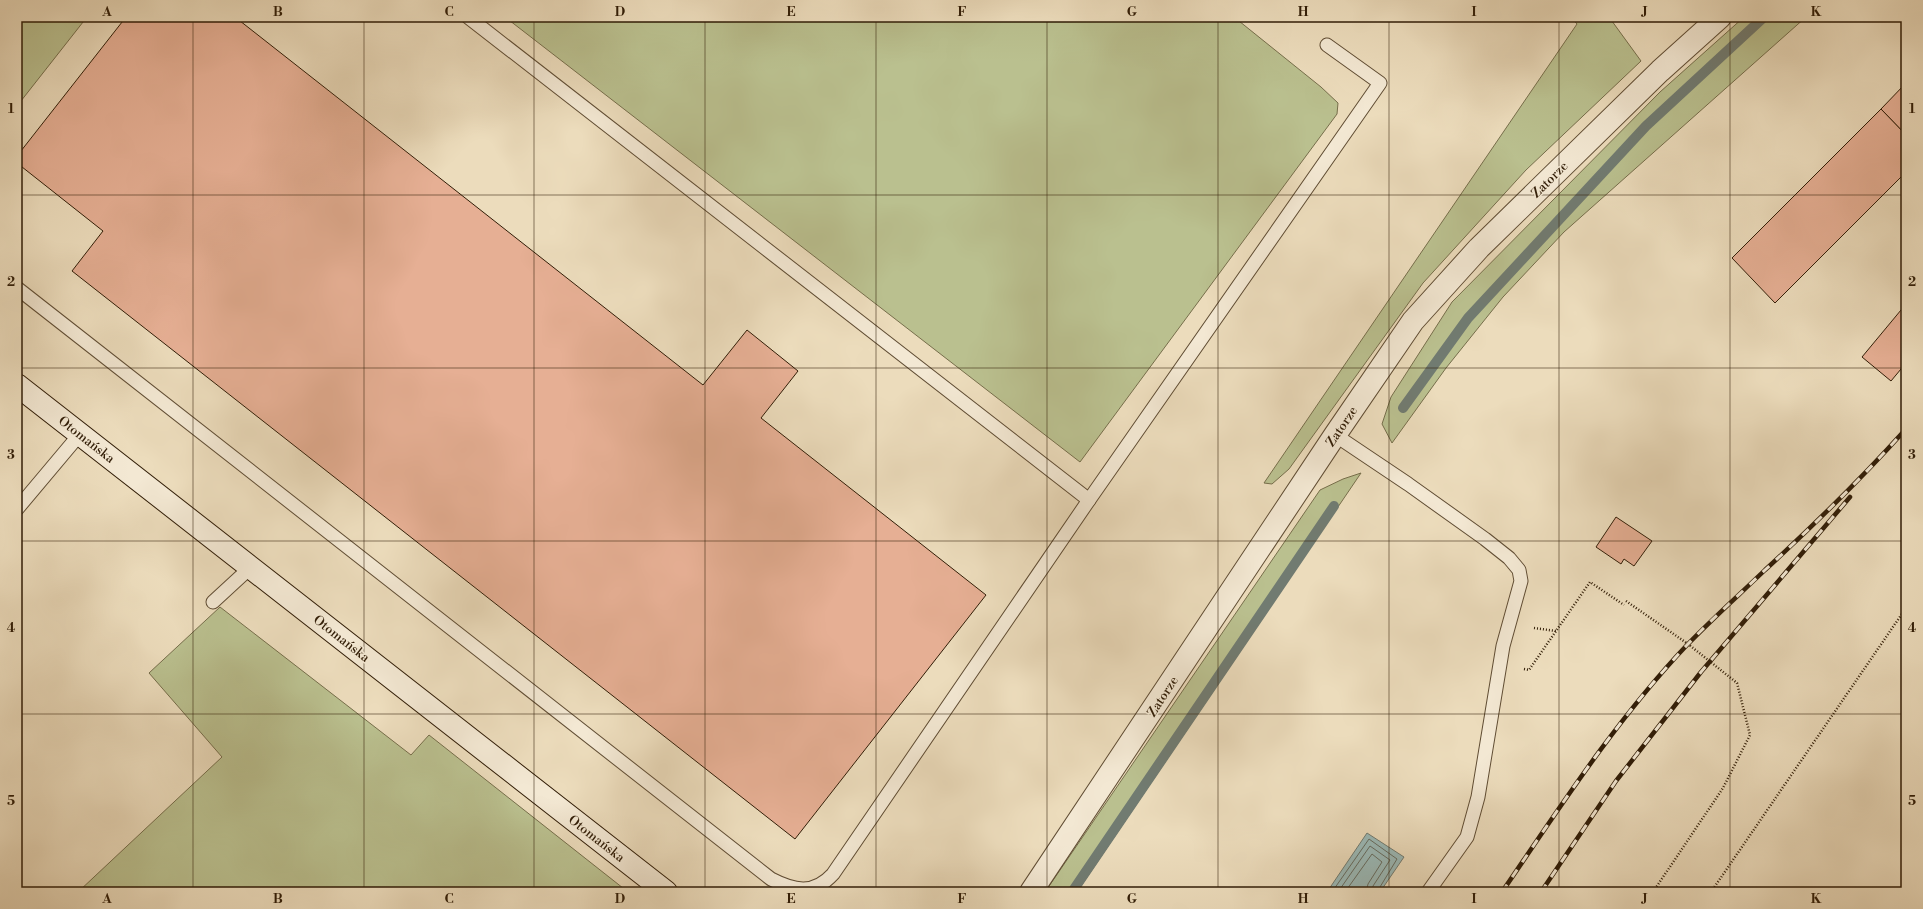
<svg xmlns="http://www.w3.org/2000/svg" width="1923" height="909" font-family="'Libre Bodoni',serif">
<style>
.green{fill:#bac08f;stroke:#766e4b}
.water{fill:#9bbab8;stroke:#717b71}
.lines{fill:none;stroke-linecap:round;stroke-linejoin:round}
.shore{stroke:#666c60;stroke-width:1}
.stream{stroke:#717b71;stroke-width:10}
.building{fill:#e6af94;stroke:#311d07}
.lane-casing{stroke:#604d34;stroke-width:15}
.street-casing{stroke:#604d34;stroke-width:24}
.secondary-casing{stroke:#311d07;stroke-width:24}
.path{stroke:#311d07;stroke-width:2.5;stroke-dasharray:1 2;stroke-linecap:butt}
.lane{stroke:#f3e8d3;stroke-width:13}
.street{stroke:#f3e8d3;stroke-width:22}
.secondary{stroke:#f3e8d3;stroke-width:22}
.rail-casing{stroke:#311d07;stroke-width:4.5}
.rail{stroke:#f3e8d3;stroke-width:3;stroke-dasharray:9;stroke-linecap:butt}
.grid{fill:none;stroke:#311d07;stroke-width:1;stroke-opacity:0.55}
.labels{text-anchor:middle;stroke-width:3;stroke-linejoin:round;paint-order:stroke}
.street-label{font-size:13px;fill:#311d07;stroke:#f3e8d3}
.neatline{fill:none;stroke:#311d07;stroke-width:1.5}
.grid-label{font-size:13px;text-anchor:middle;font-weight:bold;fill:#311d07}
</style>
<rect width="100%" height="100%" fill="#ecdcbc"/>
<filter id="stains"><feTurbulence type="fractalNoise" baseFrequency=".005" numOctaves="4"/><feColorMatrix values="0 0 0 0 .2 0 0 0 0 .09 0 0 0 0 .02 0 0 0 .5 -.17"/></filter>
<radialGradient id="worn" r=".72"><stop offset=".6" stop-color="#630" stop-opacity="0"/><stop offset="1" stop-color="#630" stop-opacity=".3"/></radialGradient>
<g class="green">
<path d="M19,17H87L17,106V20Z"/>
<path d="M505,17H1234L1321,87L1338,103L1337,114L1080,462Z"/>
<path d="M1571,17H1609L1641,61L1526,170L1423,283L1289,469L1272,484L1264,483L1577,24Z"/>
<path d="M1744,17H1806L1564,232L1503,297L1446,368L1392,443L1382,424L1391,397L1452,302L1660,92Z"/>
<path d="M1361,473L1077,892H1045L1320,490L1343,479Z"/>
<path d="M220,607L411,755L429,735L628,892H78L222,757L149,673Z"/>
</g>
<path class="water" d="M1367,833L1404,857L1380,892H1327Z"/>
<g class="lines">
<g class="shore">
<path d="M1332,892L1369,839L1397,859L1377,892"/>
<path d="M1338,892L1370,846L1390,860L1373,886L1372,892"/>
<path d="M1345,892L1372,854L1382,862L1368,884L1366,892"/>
</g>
<g class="stream">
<path d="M1403,408L1468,318L1646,126L1764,17"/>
<path d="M1072,892L1334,506"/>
</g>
</g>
<g class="building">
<path d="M126,17H235L703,385L747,330L798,371L761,418L986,595L795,839L72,271L103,231L17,163V156Z"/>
<path d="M1268,17H1298L1285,21L1272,19Z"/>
<path d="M1906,83V135L1881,109Z"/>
<path d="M1881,109L1906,135V172L1775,303L1732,258Z"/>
<path d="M1906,304V363L1891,381L1862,357Z"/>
<path d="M1616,517L1652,541L1634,566L1624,559L1621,564L1596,547Z"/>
</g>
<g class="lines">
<defs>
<g id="lane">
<path d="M17,288L771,879C794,891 814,895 833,874L1089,500L468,17"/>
<path d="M1335,435L1408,484L1485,539L1509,558L1519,570L1521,581L1503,646L1478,797L1467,837L1428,892"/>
<path d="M1089,500L1380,83L1327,45"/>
<path d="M17,509L80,434"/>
<path d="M213,602L251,567"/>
</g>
<path id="street" d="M1031,892L1335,435L1413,321L1479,248L1660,71L1720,17"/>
<path id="secondary" d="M17,385L666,892"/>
</defs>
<use href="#lane" class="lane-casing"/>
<use href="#street" class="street-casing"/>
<use href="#secondary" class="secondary-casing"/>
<g class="path">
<path d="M1626,601L1688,644L1737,683L1750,735L1723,788L1653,892"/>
<path d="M1534,628L1556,631"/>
<path d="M1524,669L1529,670L1590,582L1624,605"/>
<path d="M1711,892L1906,608"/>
</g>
<use href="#lane" class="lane"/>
<use href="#street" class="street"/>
<use href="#secondary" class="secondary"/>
<defs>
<g id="rail">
<path d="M1502,892C1560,807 1616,720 1687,645C1712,619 1739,595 1765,570C1814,525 1861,479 1905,430"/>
<path d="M1541,892L1616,781L1701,672L1850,497"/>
</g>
</defs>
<use href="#rail" class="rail-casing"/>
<use href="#rail" class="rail"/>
</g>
<path class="grid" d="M193,17V892M364,17V892M534,17V892M705,17V892M876,17V892M1047,17V892M1218,17V892M1389,17V892M1559,17V892M1730,17V892M17,195H1906M17,368H1906M17,541H1906M17,714H1906"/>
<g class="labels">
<g class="street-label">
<text transform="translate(1549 179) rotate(-45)" y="5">Zatorze</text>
<text transform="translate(1341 426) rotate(-56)" y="5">Zatorze</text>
<text transform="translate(87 439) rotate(38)" y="5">Otomańska</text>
<text transform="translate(342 638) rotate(38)" y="5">Otomańska</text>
<text transform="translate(1162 696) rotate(-57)" y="5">Zatorze</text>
<text transform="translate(597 838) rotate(38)" y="5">Otomańska</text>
</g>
</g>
<rect width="1923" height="909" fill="none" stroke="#ecdcbc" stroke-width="44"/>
<rect x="22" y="22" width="1879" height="865" class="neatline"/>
<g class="grid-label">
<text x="107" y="16">A</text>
<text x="278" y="16">B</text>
<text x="449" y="16">C</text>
<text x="620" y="16">D</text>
<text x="791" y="16">E</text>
<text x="962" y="16">F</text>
<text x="1132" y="16">G</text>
<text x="1303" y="16">H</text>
<text x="1474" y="16">I</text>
<text x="1645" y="16">J</text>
<text x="1816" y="16">K</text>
<text x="11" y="113">1</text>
<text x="1912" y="113">1</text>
<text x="11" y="286">2</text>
<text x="1912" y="286">2</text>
<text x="11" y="459">3</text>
<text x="1912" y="459">3</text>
<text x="11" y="632">4</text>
<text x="1912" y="632">4</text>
<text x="11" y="805">5</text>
<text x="1912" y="805">5</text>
<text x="107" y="903">A</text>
<text x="278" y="903">B</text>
<text x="449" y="903">C</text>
<text x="620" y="903">D</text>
<text x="791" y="903">E</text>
<text x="962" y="903">F</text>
<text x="1132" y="903">G</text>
<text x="1303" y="903">H</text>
<text x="1474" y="903">I</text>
<text x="1645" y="903">J</text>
<text x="1816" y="903">K</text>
</g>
<rect width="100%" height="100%" filter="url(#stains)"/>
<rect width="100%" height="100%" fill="url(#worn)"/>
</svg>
